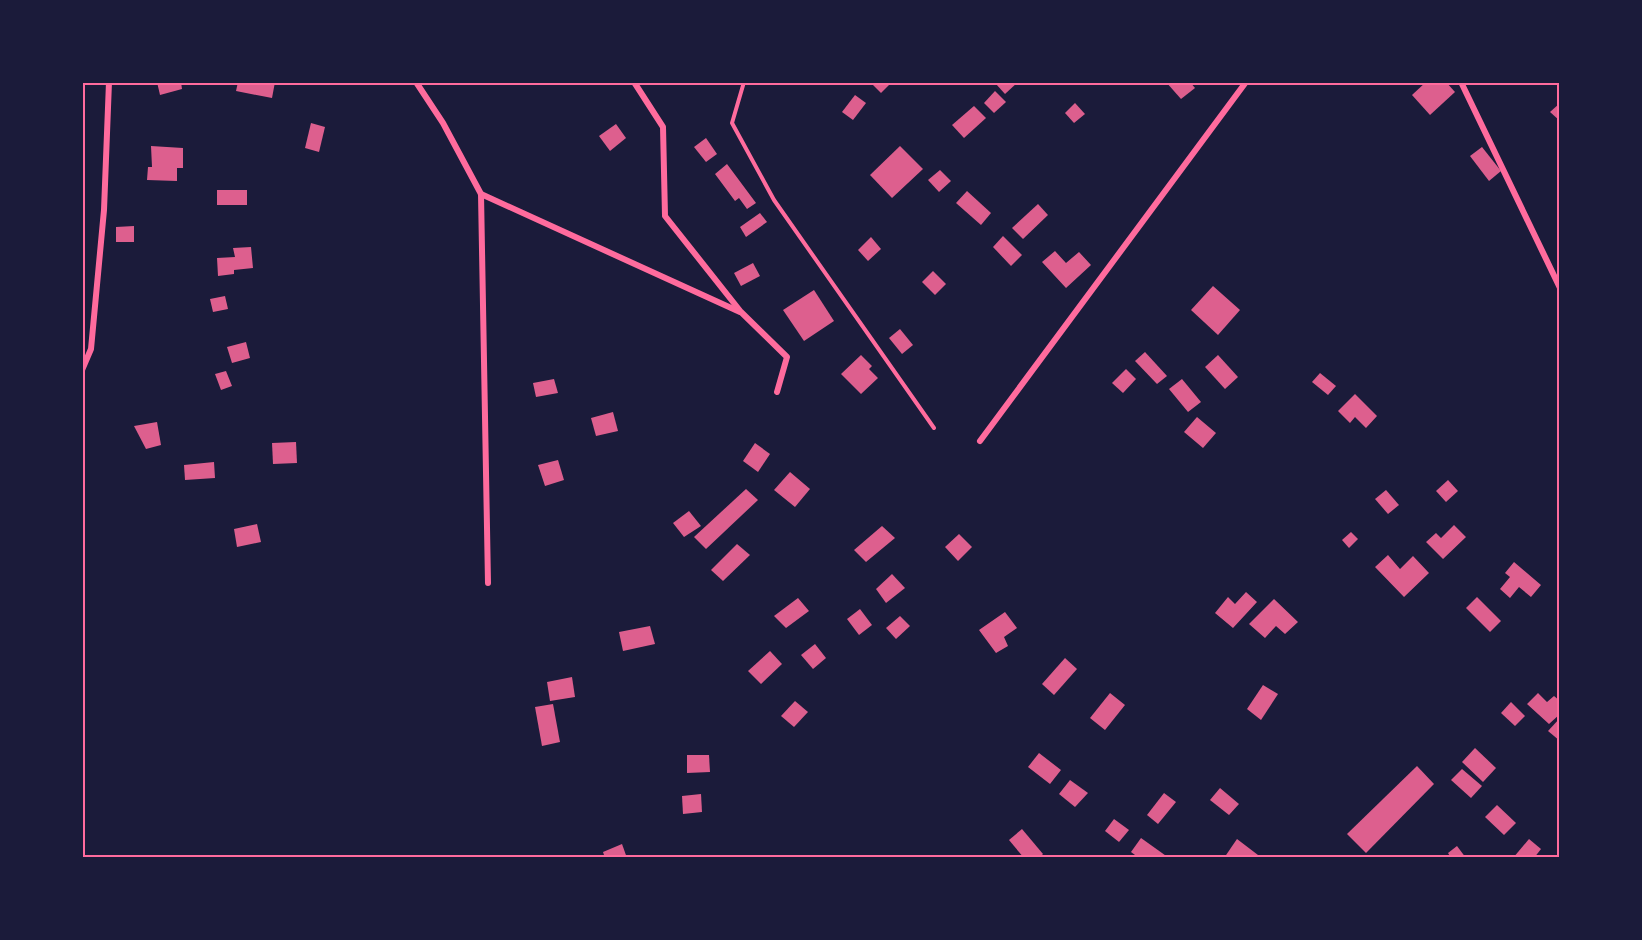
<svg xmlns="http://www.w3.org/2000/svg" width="1642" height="940" font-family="Lora,serif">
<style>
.building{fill:#dd5f8e}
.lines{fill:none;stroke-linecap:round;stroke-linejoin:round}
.path{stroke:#ff6b9d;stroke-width:4}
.minor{stroke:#ff6b9d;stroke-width:6}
.neatline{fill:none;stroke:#ff6b9d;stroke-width:2}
</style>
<rect width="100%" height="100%" fill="#1b1b3a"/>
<g class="building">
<path d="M157,82H181L182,89L160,95Z"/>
<path d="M238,82H275L272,98L236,91Z"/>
<path d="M870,82H892L881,93Z"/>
<path d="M997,82H1018L1005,94L996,84Z"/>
<path d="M1166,82H1190L1195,88L1181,99Z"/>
<path d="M1426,82H1446L1455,92L1430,115L1412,95Z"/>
<path d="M995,91L1006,102L994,113L984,103Z"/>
<path d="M855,95L866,103L853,120L842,112Z"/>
<path d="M1075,103L1085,114L1074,123L1065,113Z"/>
<path d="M1560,103V121L1550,112Z"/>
<path d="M974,106L986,118L964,138L952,125Z"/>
<path d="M311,123L325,127L319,152L305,148Z"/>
<path d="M616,124L626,138L610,151L599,136Z"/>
<path d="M706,138L717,154L706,162L694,147Z"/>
<path d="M151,146L183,148V168H177V181L147,180L148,167H152Z"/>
<path d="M900,146L923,169L892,198L870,175Z"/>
<path d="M1482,147L1501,171L1489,181L1470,156Z"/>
<path d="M727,164L756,203L747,209L739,198L735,201L715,174Z"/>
<path d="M940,170L951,181L939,192L928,180Z"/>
<rect x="217" y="190" width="30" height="15"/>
<path d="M967,191L991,213L981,225L956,203Z"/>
<path d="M1038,204L1048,215L1023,239L1012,228Z"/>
<path d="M760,213L767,222L746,237L740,227Z"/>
<path d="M134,226V242H116V227Z"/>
<path d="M1003,236L1022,255L1011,266L993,247Z"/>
<path d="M871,237L881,249L868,261L858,250Z"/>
<path d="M251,247L253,268L234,270V274L218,276L217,258L235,257L233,248Z"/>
<path d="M1055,251L1066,263L1079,252L1091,265L1066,288L1042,262Z"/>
<path d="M753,263L760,276L741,286L734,273Z"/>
<path d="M933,271L946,284L935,295L922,282Z"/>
<path d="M1213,286L1240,310L1218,335L1191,310Z"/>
<path d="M814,290L834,321L804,341L783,310Z"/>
<path d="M225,296L228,309L213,312L210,299Z"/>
<path d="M900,329L913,345L902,354L889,338Z"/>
<path d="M246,342L250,358L232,363L227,347Z"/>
<path d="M1145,352L1167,376L1157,384L1135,361Z"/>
<path d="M861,355L872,366L869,369L878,378L861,394L841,374Z"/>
<path d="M1218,355L1238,377L1225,389L1205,367Z"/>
<path d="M1126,369L1136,379L1123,393L1112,383Z"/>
<path d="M226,371L232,386L221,390L215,374Z"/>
<path d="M1320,373L1336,386L1328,395L1312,382Z"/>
<path d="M554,379L558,393L536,397L533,383Z"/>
<path d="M1182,379L1201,402L1188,412L1169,389Z"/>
<path d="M1355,394L1377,416L1366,428L1355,417L1350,423L1338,411Z"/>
<path d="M613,412L618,431L596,436L591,418Z"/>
<path d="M1197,417L1216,433L1203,448L1184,432Z"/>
<path d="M157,422L161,445L146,449L134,426Z"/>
<path d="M296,442L297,463L273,464L272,443Z"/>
<path d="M755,443L770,454L758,472L743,461Z"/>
<path d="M558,460L564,480L545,486L538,465Z"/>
<path d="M214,462L215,478L185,480L184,465Z"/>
<path d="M790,472L810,489L795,507L774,490Z"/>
<path d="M1448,480L1458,491L1446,502L1436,491Z"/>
<path d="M746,489L758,500L706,549L694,537Z"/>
<path d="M1386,490L1399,505L1388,514L1375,499Z"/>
<path d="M689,511L701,526L684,537L673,523Z"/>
<path d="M257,524L261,542L237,547L234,529Z"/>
<path d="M1454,525L1466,537L1443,559L1426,542L1436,533L1441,538Z"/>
<path d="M882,526L895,538L866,562L854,550Z"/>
<path d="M1351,532L1358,539L1349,548L1342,540Z"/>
<path d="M959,534L972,547L958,561L945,547Z"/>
<path d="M737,544L750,555L723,581L711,570Z"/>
<path d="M1388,555L1400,569L1413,556L1429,573L1404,597L1375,567Z"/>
<path d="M1514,562L1541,585L1531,597L1519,587L1510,598L1500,589L1510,577L1505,573Z"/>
<path d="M892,574L905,588L886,603L876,589Z"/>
<path d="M1246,592L1257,602L1233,628L1215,613L1228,597L1235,604Z"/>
<path d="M1477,597L1501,621L1490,632L1466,608Z"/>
<path d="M798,598L809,611L786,628L774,616Z"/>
<path d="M1274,599L1298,622L1285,634L1276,626L1265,638L1249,624Z"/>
<path d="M860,609L872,625L859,635L847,619Z"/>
<path d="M1005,612L1017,628L1004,637L1008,646L996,653L979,630Z"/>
<path d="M900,616L910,626L896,639L886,628Z"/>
<path d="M650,626L655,644L623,651L619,632Z"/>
<path d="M815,644L826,658L813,669L801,655Z"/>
<path d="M770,651L782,664L761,684L748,671Z"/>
<path d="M1065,658L1077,669L1054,695L1042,684Z"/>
<path d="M572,677L575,697L550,701L547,682Z"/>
<path d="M1263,685L1278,694L1261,720L1247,709Z"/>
<path d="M1110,693L1125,705L1105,730L1090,718Z"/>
<path d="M1538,693L1547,702L1554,696L1560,701V714L1549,724L1527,704Z"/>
<path d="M795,701L808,712L794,727L781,716Z"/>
<path d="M1511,702L1525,716L1515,726L1501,713Z"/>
<path d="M553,704L560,742L542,746L535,707Z"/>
<path d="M1560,718V741L1548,731Z"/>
<path d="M1475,748L1496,768L1483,782L1462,762Z"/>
<path d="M1039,753L1061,770L1050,784L1028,767Z"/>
<path d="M687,755H709L710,772L687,773Z"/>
<path d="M1417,766L1434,784L1366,853L1347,834Z"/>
<path d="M1462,769L1482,786L1471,798L1451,780Z"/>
<path d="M1070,780L1088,793L1075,807L1059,794Z"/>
<path d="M1220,788L1239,804L1229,815L1210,800Z"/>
<path d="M1164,793L1176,802L1158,824L1147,815Z"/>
<path d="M701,794L702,812L683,814L682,796Z"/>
<path d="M1497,805L1516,823L1504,835L1485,817Z"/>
<path d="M1114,819L1129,830L1119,842L1105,831Z"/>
<path d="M1022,829L1043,854L1039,858H1024L1009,840Z"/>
<path d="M1141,838L1169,858H1139L1131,852Z"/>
<path d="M1237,839L1258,855L1256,858H1224Z"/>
<path d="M1529,839L1541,849L1534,858H1513Z"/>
<path d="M622,844L627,858H605L603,852Z"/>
<path d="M1457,846L1466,858H1451L1448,853Z"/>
</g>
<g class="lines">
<path class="path" d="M744,82L732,123L774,200L934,428"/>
<g class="minor">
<path d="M416,82L443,123L481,194L488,583"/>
<path d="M634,82L663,127L665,216L741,312L787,357L777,392"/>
<path d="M1461,82L1560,288"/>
<path d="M481,194L740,312"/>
<path d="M82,370L91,349L104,210L109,82"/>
<path d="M980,441L1246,82"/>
</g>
</g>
<rect width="1642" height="940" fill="none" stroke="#1b1b3a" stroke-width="168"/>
<rect x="84" y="84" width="1474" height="772" class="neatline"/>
</svg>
